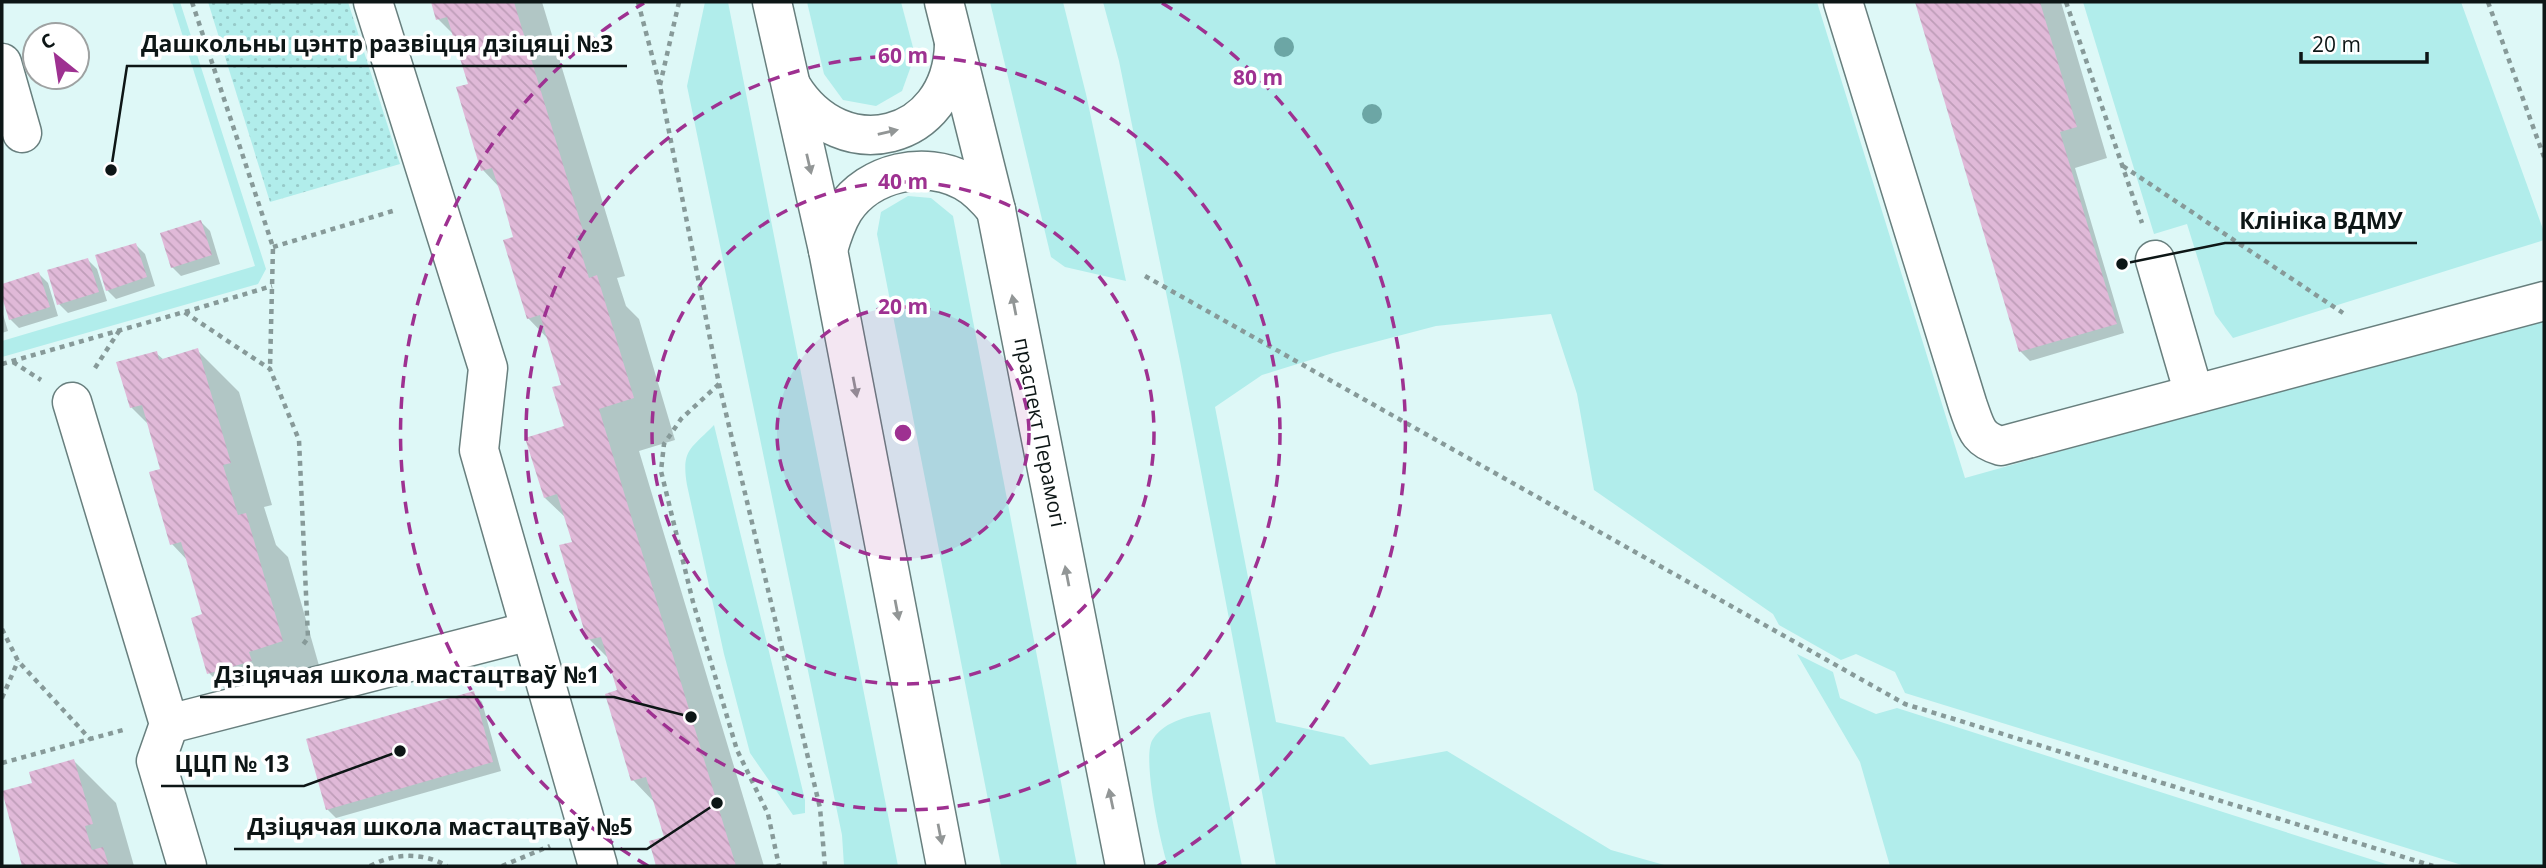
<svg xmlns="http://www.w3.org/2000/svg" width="2546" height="868" font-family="'Open Sans',sans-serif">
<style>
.grass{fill:#b1edeb}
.park{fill:url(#park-dots)}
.shadow{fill:#0003}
.building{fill:url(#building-back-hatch)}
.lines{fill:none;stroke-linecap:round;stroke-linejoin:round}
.minor-casing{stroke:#687f7e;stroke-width:41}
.major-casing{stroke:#687f7e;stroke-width:41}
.path{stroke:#879a99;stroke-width:4.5;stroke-dasharray:5 5;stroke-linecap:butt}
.minor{stroke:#fff;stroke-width:38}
.major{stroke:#fff;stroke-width:38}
.tree{fill:#6ca6a5}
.oneway{fill:#929696}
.ring{fill:none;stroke:#9e3191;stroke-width:3.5;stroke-dasharray:12 9}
.labels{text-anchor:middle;stroke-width:7;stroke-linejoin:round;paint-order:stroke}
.street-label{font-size:21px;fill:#0d1616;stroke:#fff}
.centre{fill:#9e3191;stroke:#fff;stroke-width:3.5}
.ring-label{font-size:21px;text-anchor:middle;font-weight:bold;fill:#9e3191;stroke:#fff;stroke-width:7;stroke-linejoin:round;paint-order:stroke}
.leader{fill:none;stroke:#0d1616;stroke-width:2.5}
.callout-dot{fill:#0d1616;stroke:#fff;stroke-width:2.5}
.callout-label{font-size:23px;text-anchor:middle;font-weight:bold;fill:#0d1616;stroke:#fff;stroke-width:7;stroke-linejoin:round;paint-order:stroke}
</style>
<defs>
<pattern id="park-dots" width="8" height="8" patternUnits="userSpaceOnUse" patternTransform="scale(1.75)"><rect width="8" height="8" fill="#b1edeb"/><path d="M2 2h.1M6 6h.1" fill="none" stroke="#97cac9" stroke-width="1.8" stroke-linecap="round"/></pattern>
<pattern id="building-back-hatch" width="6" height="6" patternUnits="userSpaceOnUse" patternTransform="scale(1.75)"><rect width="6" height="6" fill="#e0b9d8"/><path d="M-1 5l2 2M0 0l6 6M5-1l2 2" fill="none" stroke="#bf9eb9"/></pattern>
</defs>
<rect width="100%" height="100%" fill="#def8f7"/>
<g class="grass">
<path d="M172,2H180L266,269L258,284L2,357V341L255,266Z"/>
<path d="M705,2H728L898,866H844L842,835L687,86Z"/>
<path d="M807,2H901L915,55L902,91L876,106L843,100L824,74Z"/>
<path d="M990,2H1063L1086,94L1126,281L1065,267L1051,257Z"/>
<path d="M1103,2H1817L1965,478L2414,352L2544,319V866H2465L1905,693L1895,672L1856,654L1841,660L1779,625L1773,614L1594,490L1577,394L1551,314L1436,326L1333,353L1262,375L1215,407L1276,722L1344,737L1370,765L1447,751L1611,850L1668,866H1276L1180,361L1119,61Z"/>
<path d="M2083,2H2461L2544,232V240L2233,338L2215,314L2187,224L2154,234Z"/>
<path d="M908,196L931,198L953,216L1077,866H1001L877,234L881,212Z"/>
<path d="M714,425L805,800V813L793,815L750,753L724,654L687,485C681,449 691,449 714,425Z"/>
<path d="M1797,654L1833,672L1840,698L1876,714L1897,708L2392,866H1890L1860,762Z"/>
<path d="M1210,712L1242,866H1168C1161,846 1141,755 1153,739C1166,720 1190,716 1210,712Z"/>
</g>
<path class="park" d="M208,2H348L400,164L270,202Z"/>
<g class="shadow">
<path d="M433,2H542L625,276L617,278L626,306L639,319L675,440L639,451L764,866H658L651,842L666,838L656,804L633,780L619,691L610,660L589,639L574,543L567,519L545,498L566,428L563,386L548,339L528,318L515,238L500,188L483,170L470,85L455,36L438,19Z"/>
<path d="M1917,2H2061L2107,158L2075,168L2124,333L2030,361L2021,352Z"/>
<path d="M201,222L210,231L220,264L181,276L172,267Z"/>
<path d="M136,245L145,254L155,286L116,299L107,290Z"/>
<path d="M88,260L97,269L107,301L68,313L59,304Z"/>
<path d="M39,274L48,283L58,316L19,328L10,319L2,286Z"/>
<path d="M2,311L8,331L2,333Z"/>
<path d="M197,350L239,392L272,505L264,507L276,545L288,557L324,683L251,715L209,673L204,616L188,561L172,544L162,470L149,425L131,407L156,353L164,360Z"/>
<path d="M473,693L482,702L501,771L336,818L327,809Z"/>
<path d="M74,761L116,803L134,866H24L3,793L34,784Z"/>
</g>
<g class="building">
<path d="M431,2H514L584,234L576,236L589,278L597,275L634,398L599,409L736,866H656L649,841L664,837L646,777L631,781L605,694L617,690L601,637L587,640L559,545L572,542L557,494L544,498L525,438L564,426L552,387L561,385L540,315L527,319L503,240L513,237L502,198L492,168L481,171L456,87L468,84L457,49L447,17L436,20Z"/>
<path d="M1915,2H2040L2077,127L2060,132L2117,324L2019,352Z"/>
<path d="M201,220L212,255L171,268L160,233Z"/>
<path d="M136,243L147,277L106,291L95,255Z"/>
<path d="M88,258L99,292L57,305L47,270Z"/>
<path d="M39,272L50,307L9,320L2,297V284Z"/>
<path d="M198,348L231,463L223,465L238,515L246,513L283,641L249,652L252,661L207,674L191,618L202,614L181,542L170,545L149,472L160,469L142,405L130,408L116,362L157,351L159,360Z"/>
<path d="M474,691L493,762L326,810L306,739Z"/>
<path d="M74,759L93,824L85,826L92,850L103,847L109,866H22L2,791L32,783L29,772Z"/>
</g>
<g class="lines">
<defs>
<g id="minor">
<path d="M373,2L488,368L479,450L598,866"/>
<path d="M1843,2L1968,406C1976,428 1977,439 2001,446L2544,301"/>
<path d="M2,63L22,133"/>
<path d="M2155,260L2194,394"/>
<path d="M72,402L169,724L156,761L187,866"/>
<path d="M169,724L530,631"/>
</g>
<g id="major">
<path d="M772,2L828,250L946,866"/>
<path id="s1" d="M944,2L996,210L1125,866"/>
<path d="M792,87C842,168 951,141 954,45"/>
<path d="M828,250C832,236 836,223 844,210C869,172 925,160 964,181C977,188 987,199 996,210"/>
</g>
</defs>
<use href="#minor" class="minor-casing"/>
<use href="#major" class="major-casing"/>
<g class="path">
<path d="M192,2L273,247L270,368"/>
<path d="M638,2L660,86L719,384L820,808L825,866"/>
<path d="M2066,2L2142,223"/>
<path d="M2488,2L2544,157"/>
<path d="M660,85L679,2"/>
<path d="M2123,166L2343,313"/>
<path d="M273,247L396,210"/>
<path d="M1145,276L1905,704L2433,866"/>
<path d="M185,312L272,286"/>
<path d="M13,362L41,380"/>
<path d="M2,364L184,312L270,369L299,440L308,638L302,646"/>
<path d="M95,368L119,331"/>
<path d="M719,384L681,419L664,444L661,471L693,602L737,750L768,814L779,866"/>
<path d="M2,629L18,661L90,739"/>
<path d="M2,698L18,661"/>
<path d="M2,763L123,730"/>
<path d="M370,866C394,853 423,852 447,866"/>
<path d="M502,866L550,846"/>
</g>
<use href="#minor" class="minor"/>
<use href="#major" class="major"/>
</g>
<g class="tree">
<circle cx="1284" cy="47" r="10"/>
<circle cx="1372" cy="114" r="10"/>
</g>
<defs><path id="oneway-solid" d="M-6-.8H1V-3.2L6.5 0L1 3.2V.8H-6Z" transform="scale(1.75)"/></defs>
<g class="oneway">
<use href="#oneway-solid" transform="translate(888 132) rotate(-13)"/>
<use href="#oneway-solid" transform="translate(809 164) rotate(77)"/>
<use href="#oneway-solid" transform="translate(1014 305) rotate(-101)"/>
<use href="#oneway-solid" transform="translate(855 387) rotate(79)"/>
<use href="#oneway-solid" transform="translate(1067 576) rotate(-101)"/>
<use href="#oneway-solid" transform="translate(897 610) rotate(79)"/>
<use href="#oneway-solid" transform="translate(1111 799) rotate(-102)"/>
<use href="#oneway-solid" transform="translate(940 834) rotate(79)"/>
</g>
<circle cx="903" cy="433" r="126" fill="#9e3191" fill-opacity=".12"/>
<g class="ring">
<circle cx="903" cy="433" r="126"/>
<circle cx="903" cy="433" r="251"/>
<circle cx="903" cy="433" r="377"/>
<path d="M648 866A502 502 0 0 1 644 3M1162 3A502 502 0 0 1 1158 866"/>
</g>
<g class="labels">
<g class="street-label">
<text dy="7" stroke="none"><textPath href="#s1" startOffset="441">праспект Перамогі</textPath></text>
</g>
</g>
<circle cx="903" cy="433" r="10" class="centre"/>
<g class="ring-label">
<text x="903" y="63">60 m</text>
<text x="1258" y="85">80 m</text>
<text x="903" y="189">40 m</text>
<text x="903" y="314">20 m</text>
</g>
<path class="leader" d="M111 170L127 66H627M2122 264L2225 243H2417M691 717L614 697H200M400 751L304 786H161M717 803L647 849H234"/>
<g class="callout-dot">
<circle cx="111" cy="170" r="7"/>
<circle cx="2122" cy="264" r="7"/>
<circle cx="691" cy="717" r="7"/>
<circle cx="400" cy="751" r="7"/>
<circle cx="717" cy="803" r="7"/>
</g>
<g class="callout-label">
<text x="377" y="52">Дашкольны цэнтр развіцця дзіцяці №3</text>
<text x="2321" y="229">Клініка ВДМУ</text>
<text x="407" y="683">Дзіцячая школа мастацтваў №1</text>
<text x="232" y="772">ЦЦП № 13</text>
<text x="440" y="835">Дзіцячая школа мастацтваў №5</text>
</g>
<rect width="2546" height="868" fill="none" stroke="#0d1616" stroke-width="7"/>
<g transform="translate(56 56) rotate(330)"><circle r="33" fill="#ffffff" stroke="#9ea2a2" stroke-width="2"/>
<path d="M0-5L12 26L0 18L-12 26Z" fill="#9e3191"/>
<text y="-10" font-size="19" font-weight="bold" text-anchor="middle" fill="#0d1616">С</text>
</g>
<path d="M2301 52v10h126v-10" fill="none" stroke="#0d1616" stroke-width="3.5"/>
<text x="2312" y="52" font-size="21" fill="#0d1616" stroke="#ffffff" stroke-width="5" paint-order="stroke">20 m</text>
</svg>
